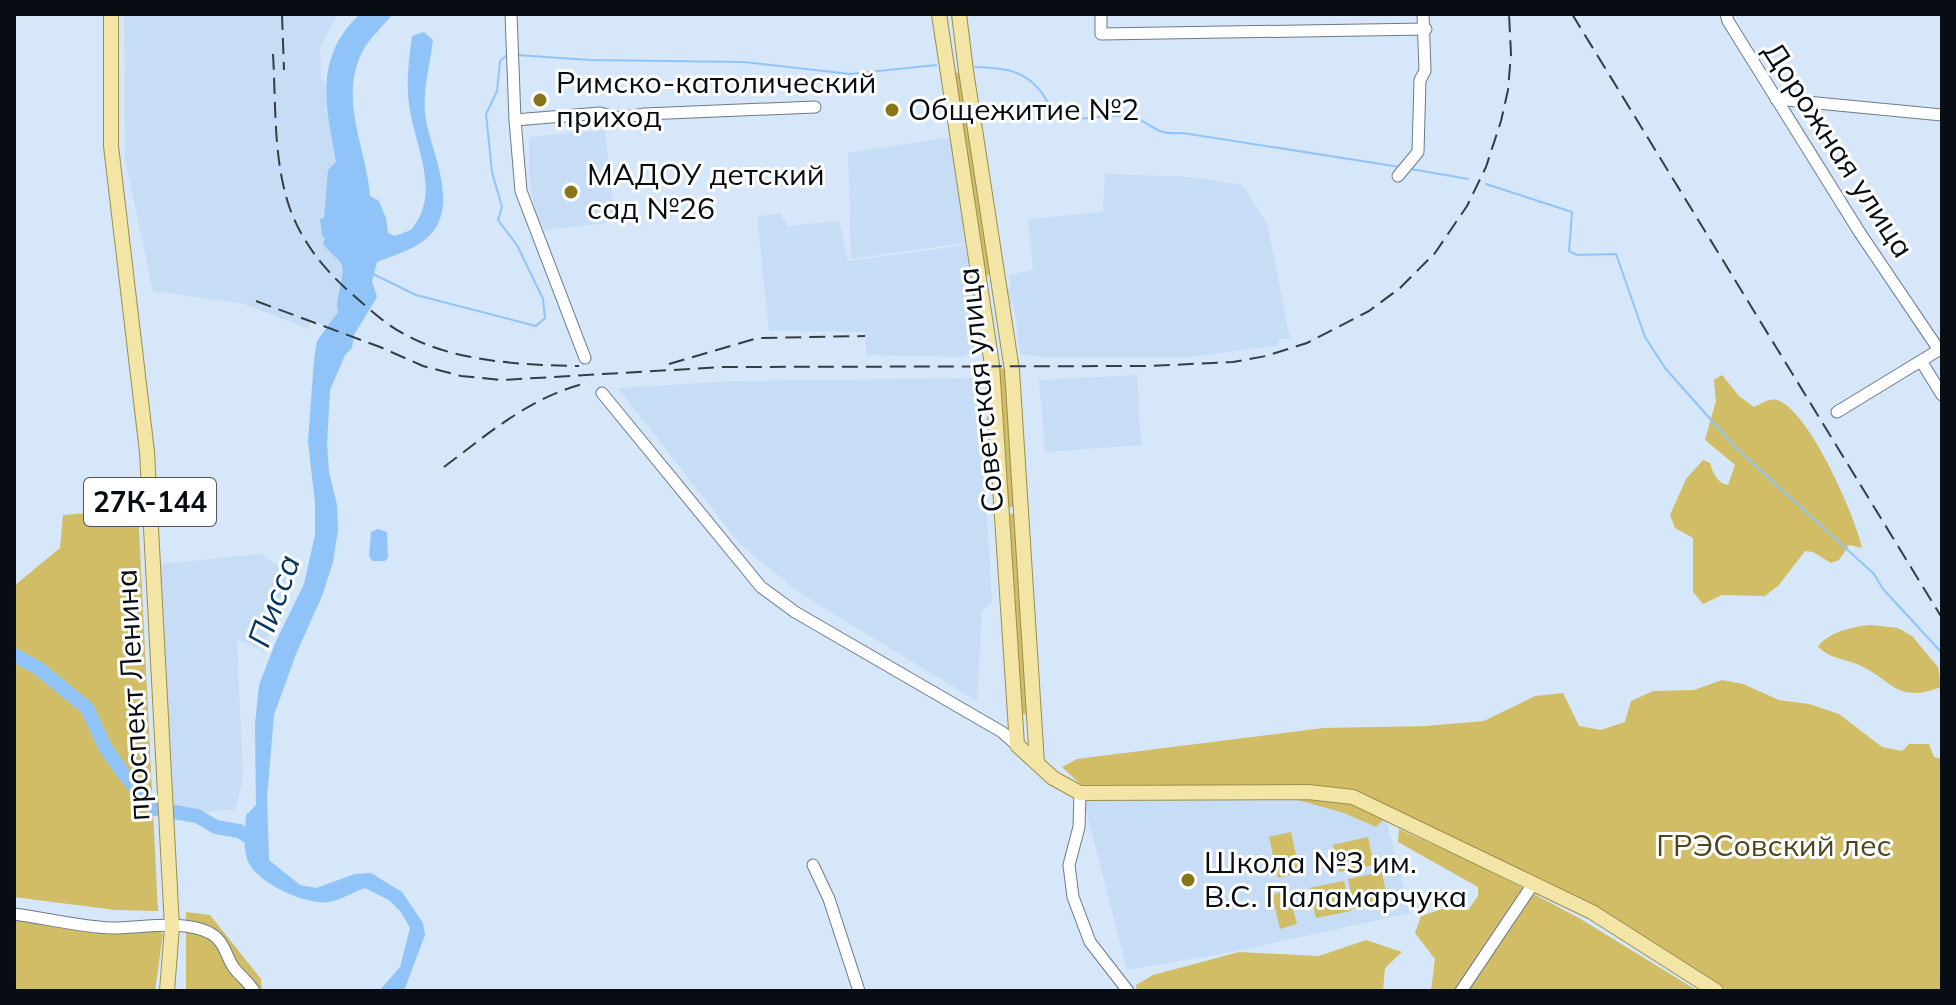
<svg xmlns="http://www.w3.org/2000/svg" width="1956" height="1005" font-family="Mulish,sans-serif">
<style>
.built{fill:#c6ddf5}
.green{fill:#d0bd66}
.water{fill:#90c4f9}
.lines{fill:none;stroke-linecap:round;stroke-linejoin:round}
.stream{stroke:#90c4f9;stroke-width:2}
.river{stroke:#90c4f9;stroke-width:14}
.minor-casing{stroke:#6b7a8b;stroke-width:13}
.major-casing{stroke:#9c8e4c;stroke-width:16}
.minor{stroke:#fff;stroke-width:11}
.major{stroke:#f3e5a6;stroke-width:14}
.rail{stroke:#343c44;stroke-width:2;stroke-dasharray:16 8;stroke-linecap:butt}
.poi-dot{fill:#887518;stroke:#fff;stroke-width:3}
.labels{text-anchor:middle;stroke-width:6;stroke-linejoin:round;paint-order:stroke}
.shield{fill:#fff;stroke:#52565a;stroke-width:2}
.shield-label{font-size:28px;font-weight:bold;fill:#080d13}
.poi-label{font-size:30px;fill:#080d13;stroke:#fff;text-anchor:start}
.street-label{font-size:30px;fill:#080d13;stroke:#fff}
.park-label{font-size:30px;fill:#4f461e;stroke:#fff}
.water-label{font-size:32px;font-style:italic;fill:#053760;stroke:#fff}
</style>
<rect width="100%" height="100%" fill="#d6e7f9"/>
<g class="built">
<path d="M124,14H338L320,47L321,78L325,81L336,162L324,218L325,238L341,264L344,278L338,291V312L329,327L311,319L309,329L244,304L153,291L125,159Z"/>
<path d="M605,130L615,222L544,230L534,207L529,176V137Z"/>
<path d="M951,137L967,243L851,259L848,153Z"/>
<path d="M1105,174L1190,177L1242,185L1267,223L1290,339H1279V345L1190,357H1045L1020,354L1014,303L1008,304L1005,287H1011L1009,275L1033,270L1028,219L1103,212Z"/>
<path d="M781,214L787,226L839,221L848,261L965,245L977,318L976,352L963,357L867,355L864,332L769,331L757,216Z"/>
<path d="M1137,375L1141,445L1045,452L1039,380Z"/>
<path d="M979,378L992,601L982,611L977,701L817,604L792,587L739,543L618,388L735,381Z"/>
<path d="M261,554L288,573L264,651L237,640L243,779L236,809L171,815L160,564Z"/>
<path d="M1303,796L1386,819L1410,913L1232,952L1127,970L1083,798Z"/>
</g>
<g class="green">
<path d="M963,72L994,274L983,276L950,74Z"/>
<path d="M1006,368L1017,506L1006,508L996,369Z"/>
<path d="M1722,375L1739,396L1754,407C1761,404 1769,398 1777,400C1809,410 1855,516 1862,548L1849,545L1839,560L1831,563L1813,552L1805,551L1779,585L1765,596L1722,595L1703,604L1693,592V538L1675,528L1670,515L1686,479L1703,460L1710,463C1713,473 1717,483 1728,485L1735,465L1705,440L1716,401L1714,380Z"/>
<path d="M138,509L158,911L115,910L14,897V586L60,548L63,515Z"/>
<path d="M1017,513L1029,713L1019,715L1007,514Z"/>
<path d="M1872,625L1898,628L1912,636L1938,667L1941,687C1896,704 1894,681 1859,665C1845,659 1831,659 1818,647C1827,632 1855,626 1872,625Z"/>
<path d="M1722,680L1743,684L1779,700L1809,704L1839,714L1882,747L1902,751L1909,744H1929L1934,757L1942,759V991H1726L1676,960L1391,812L1376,827L1344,813L1277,794L1099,796L1081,785L1062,767L1077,759L1323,728L1426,726L1484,721L1535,696L1563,693L1579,726L1601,730L1625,722L1631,701L1653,691L1694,690Z"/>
<path d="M1399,829L1487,869L1579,918L1698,991H1431L1435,959L1415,933L1421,916L1442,909L1468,910L1478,896V887L1398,842Z"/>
<path d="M1291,832L1300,873L1278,878L1269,837Z"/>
<path d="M1368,837L1374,865L1339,872L1333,845Z"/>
<path d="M1382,872L1388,902L1354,909L1348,879Z"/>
<path d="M1344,881L1351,911L1316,918L1309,888Z"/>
<path d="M1288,890L1297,924L1280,929L1272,895Z"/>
<path d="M186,912L210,915L261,979L262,991H186Z"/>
<path d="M14,916L152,926L163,934L155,991H14Z"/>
<path d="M1366,940L1402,952L1385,968L1383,991H1137L1136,985L1153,975L1239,952L1319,956Z"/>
</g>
<g class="water">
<path d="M360,14H393C381,28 366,41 359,59C341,105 367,151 370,196L379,201L386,218L388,233L395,236L411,230C442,193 415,147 409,105C406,81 409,59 412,36L424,32L433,40C430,64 423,89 425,114C430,153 465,211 422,242C409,251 392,256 377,262L372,281L377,297L354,335L352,348L345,355L330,390L327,444L329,472L337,505L338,530L333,562L322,596L296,654L274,715L267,798L269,860L300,885L316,888L355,874L371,873L402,892L423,923L425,935L404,991H379L400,967L410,928L401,912L389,900L365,888C353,892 341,900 329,902C307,905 262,885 250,865C242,852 245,830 246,815L256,805L255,724L259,685L276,641L304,584L315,535V503L308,442L314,359L317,341L338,312C334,295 348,274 340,262C336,257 328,250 323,244L325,238L322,235L320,219L324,218L328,170L336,162C326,106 313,58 360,14Z"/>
<path d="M378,529L387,532L388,558L385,561H373L369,557L371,532Z"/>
</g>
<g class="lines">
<g class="stream">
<path d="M517,55L590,60L744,62L850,74L936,65"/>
<path d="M975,67C1003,68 1024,69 1042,93C1046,99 1051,109 1056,113C1074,126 1112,111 1131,117C1157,124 1150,135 1183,133L1400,167"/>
<path d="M1411,169L1468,179"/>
<path d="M1486,184L1572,212L1569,251L1577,255L1616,254L1645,337L1665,368L1736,448L1874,574L1883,589L1942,653"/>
<path d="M373,274L416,295L536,326L545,318L543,299L517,245L498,220L502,207L492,172L486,114L497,91L500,61L507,55"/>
</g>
<g class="river">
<path d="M14,655L38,668L87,708L105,747L123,773L155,809"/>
<path d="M174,812L197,816L216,827L239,831L254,840"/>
</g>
<defs>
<g id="minor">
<path d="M511,14L515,120L521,191L585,358"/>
<path d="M1101,14V34L1426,29"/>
<path d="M1726,14L1728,21L1860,233L1939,350"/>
<path d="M1776,99L1942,115"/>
<path d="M515,120L600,113L618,118L645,114L815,107"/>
<path d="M1398,176L1418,152L1420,80L1425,71L1423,14"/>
<path d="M1921,361L1942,395"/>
<path d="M602,393L761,587L795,612L1002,732L1017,745"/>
<path d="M1837,412L1942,348"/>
<path d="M1080,793L1079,827L1069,865L1073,897L1090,942L1128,991"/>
<path d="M813,865L829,899L859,991"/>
<path d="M14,914C46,918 80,927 112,928C142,928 182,919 210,933C225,941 226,957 234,968C240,976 248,981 254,991"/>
<path d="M1461,991L1533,884"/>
</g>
<g id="major">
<path d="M111,14V146L147,452L172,927L167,991"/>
<path d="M939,14L992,365L1017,745L1053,778L1080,793L1308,792L1353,797L1592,912L1716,991"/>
<path d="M959,14L966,71L1012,370L1037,763"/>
</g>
</defs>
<use href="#minor" class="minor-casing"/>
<use href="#major" class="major-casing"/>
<use href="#minor" class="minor"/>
<use href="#major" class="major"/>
<g class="rail">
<path d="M282,14L284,70"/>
<path d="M1572,14L1942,618"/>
<path d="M273,54C276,103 273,158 289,206C301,241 324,270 352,294C369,309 386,325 406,335C455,362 524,365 579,366"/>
<path d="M256,301L380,347L423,366L461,376L502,380L723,367L1149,366L1233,362L1266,356L1307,343L1369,311L1400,288L1435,253L1467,206L1486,167L1501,121L1508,90L1511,54L1509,14"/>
<path d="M669,364L758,338L865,336"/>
<path d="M444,467C488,434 529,398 583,384"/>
</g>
</g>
<g class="poi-dot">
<circle cx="540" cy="100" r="8"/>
<circle cx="892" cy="110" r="8"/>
<circle cx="571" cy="192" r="8"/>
<circle cx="1188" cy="880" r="8"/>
</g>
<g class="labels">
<rect class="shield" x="84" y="478" width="132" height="48" rx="6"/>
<g class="shield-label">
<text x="150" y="512">27К-144</text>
</g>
<g class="poi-label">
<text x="556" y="93">Римско-католический<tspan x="556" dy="34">приход</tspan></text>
<text x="908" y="120">Общежитие №2</text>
<text x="587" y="185">МАДОУ детский<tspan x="587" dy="34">сад №26</tspan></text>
<text x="1204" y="873">Школа №3 им.<tspan x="1204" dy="34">В.С. Паламарчука</tspan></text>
</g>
<g class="street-label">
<text transform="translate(1838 150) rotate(57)" y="10">Дорожная улица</text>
<text transform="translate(981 390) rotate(-96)" y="10">Советская улица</text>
<text transform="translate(133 695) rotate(-93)" y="10">проспект Ленина</text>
</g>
<g class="park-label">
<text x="1774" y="856">ГРЭСовский лес</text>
</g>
<g class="water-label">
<text transform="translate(274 601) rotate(-70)" y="11">Писса</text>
</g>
</g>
<rect width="1956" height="1005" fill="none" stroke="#080d13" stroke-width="32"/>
</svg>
